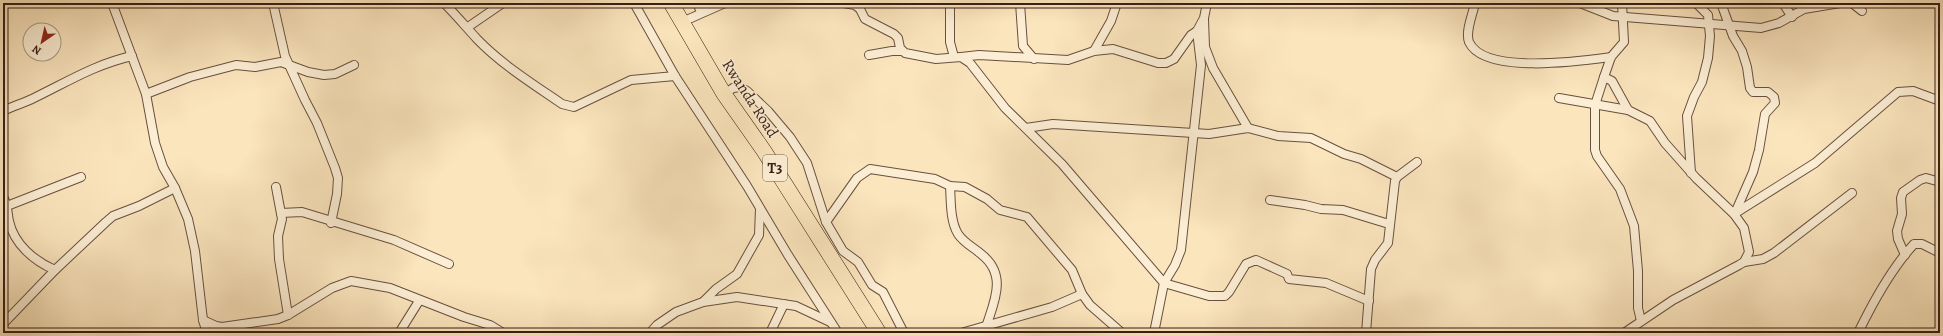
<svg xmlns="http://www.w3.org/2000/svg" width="1943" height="336" font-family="Alegreya,serif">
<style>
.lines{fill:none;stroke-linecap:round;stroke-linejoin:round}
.street-casing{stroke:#68503f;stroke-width:10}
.highway-casing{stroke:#371e15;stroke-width:16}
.street{stroke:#fceed4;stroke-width:8}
.highway{stroke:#fbe5bd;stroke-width:15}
.labels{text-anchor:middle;stroke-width:3;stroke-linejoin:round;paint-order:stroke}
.shield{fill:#fceed4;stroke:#725c4e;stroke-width:1}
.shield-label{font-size:15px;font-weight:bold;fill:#371e15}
.street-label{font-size:16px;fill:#371e15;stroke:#fceed4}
</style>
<rect width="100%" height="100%" fill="#fbe5bd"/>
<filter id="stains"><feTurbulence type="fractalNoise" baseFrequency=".005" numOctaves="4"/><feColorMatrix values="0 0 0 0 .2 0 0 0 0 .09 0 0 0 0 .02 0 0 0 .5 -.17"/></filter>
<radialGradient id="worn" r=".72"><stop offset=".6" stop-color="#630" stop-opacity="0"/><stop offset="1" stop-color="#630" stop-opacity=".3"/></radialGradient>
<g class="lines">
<defs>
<g id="street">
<path d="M112,3L146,94L155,143L163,167L175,188L188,219L195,251L203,320L207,333"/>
<path d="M273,3L285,56L305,100L317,123L335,168L338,178L337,194L331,223"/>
<path d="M444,3C455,14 466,27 477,39C501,64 533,84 562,104L574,107L631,80L675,76"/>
<path d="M634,3L675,76L747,186L788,255L838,333"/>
<path d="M697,3L701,12"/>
<path d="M844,3L855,5L860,9L865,19L894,34L898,38L900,48L905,53L936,59L961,57L970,63L1005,108L1062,164L1164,283L1209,296H1225L1229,292L1246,264L1256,260L1287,274L1289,279L1326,283L1369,301"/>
<path d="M950,3V42L954,57"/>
<path d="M1020,3L1023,46L1034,59"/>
<path d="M1475,3C1473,14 1465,31 1469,42C1484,75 1582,61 1611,57"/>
<path d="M1580,3L1613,16L1761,28L1779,23L1804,9L1840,3"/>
<path d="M1622,3L1624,42L1611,57L1604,77L1612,81L1628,110L1650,121L1665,143L1696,178L1734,214L1744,228L1749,252L1744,262L1739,265L1673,300L1624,333"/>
<path d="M1721,3L1733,36L1742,51L1747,67L1750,88L1753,92H1768L1774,97L1775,103L1765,114L1759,150L1753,172L1735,213"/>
<path d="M1783,3L1792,17"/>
<path d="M1852,3L1862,11"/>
<path d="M1204,20L1205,47L1213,68L1248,128"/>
<path d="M682,22L725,3"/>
<path d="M468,27L503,3"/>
<path d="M1094,51L1111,21L1117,3"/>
<path d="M869,55L892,51H902"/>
<path d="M961,57L979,55L1068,60L1094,51L1113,49L1158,63H1166L1174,59L1191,35L1197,31"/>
<path d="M1604,77L1595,105V150L1597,156L1620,189L1634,226L1638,271V308L1641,321"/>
<path d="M146,94L190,77L236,65L255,67L281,62L308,72L324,75L335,74L354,65"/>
<path d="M724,94L733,88L740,87L747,91L768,111L790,137L807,163L826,222L843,251L858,262L872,285L883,292L904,333"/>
<path d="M1559,98L1628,110"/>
<path d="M3,111C13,106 24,103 34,98C67,82 96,64 132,56"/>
<path d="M1026,128L1053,124L1209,134L1248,128L1278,136L1311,138L1344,154L1361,159L1397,177"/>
<path d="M1691,173L1687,116L1694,97L1702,82L1708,58L1710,36L1708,15L1696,3"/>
<path d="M950,186C951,201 950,221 958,234C964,243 973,247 981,254C1007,274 995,300 987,324"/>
<path d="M276,187L282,219L278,236L279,259L288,315"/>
<path d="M3,197C8,205 7,212 9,221C14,244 34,261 55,270"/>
<path d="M1270,200L1305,205L1321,209L1343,210L1389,224"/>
<path d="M7,206L81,177"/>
<path d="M281,213L302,212L394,240L449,264"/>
<path d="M1734,214L1815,163L1898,92L1913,91L1940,101"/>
<path d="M826,222L857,178L870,169L935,179L950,186L965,187L987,199L1000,210L1027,217L1072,270L1082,294L1090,305L1122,333"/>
<path d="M1905,255L1898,239L1897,231L1902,214L1901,198L1903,192L1920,180L1926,178L1940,182"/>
<path d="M1744,262L1763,259L1774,253L1852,193"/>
<path d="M703,302L716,289L737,274L759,235L760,209"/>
<path d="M203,320L216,326L222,327L278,319L288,315L332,288L351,281L390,288L464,317L490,325L503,333"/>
<path d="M3,324L55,270L106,222L113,216L139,206L175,188"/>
<path d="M399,333L419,301"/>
<path d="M650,333L657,325L676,312L703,302L737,297L796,306L830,322"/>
<path d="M770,333L784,304"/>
<path d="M961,333L1052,307L1082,294"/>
<path d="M1154,333L1164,283L1175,265L1181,250L1201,65L1197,31L1204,18L1207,3"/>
<path d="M1366,333L1371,269L1375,260L1388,243L1395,181L1397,177L1417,162"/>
<path d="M1858,333C1873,302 1891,269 1914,244H1922L1940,253"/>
</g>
<path id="highway" d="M671,3L724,94L764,151L879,333"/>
</defs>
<use href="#street" class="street-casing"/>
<use href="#highway" class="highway-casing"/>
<use href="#street" class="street"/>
<use href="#highway" class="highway"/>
</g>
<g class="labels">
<rect class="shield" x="763" y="155" width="24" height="26" rx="3"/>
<g class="shield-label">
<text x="775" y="173">T3</text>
</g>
<g class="street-label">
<text transform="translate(751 98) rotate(57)" y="6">Rwanda Road</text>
</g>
</g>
<rect width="1943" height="336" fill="none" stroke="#fbe5bd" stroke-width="16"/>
<rect x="4" y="4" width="1935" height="328" fill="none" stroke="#371e15" stroke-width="2"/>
<rect x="8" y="8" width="1927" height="320" fill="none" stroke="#371e15"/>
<g transform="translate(42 42) rotate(214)"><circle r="19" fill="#fceed4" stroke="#ad9b88"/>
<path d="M0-3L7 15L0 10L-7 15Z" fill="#8f2418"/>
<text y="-6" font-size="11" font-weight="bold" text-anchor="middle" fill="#371e15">N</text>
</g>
<rect width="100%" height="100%" filter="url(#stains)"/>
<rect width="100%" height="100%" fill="url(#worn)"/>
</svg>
